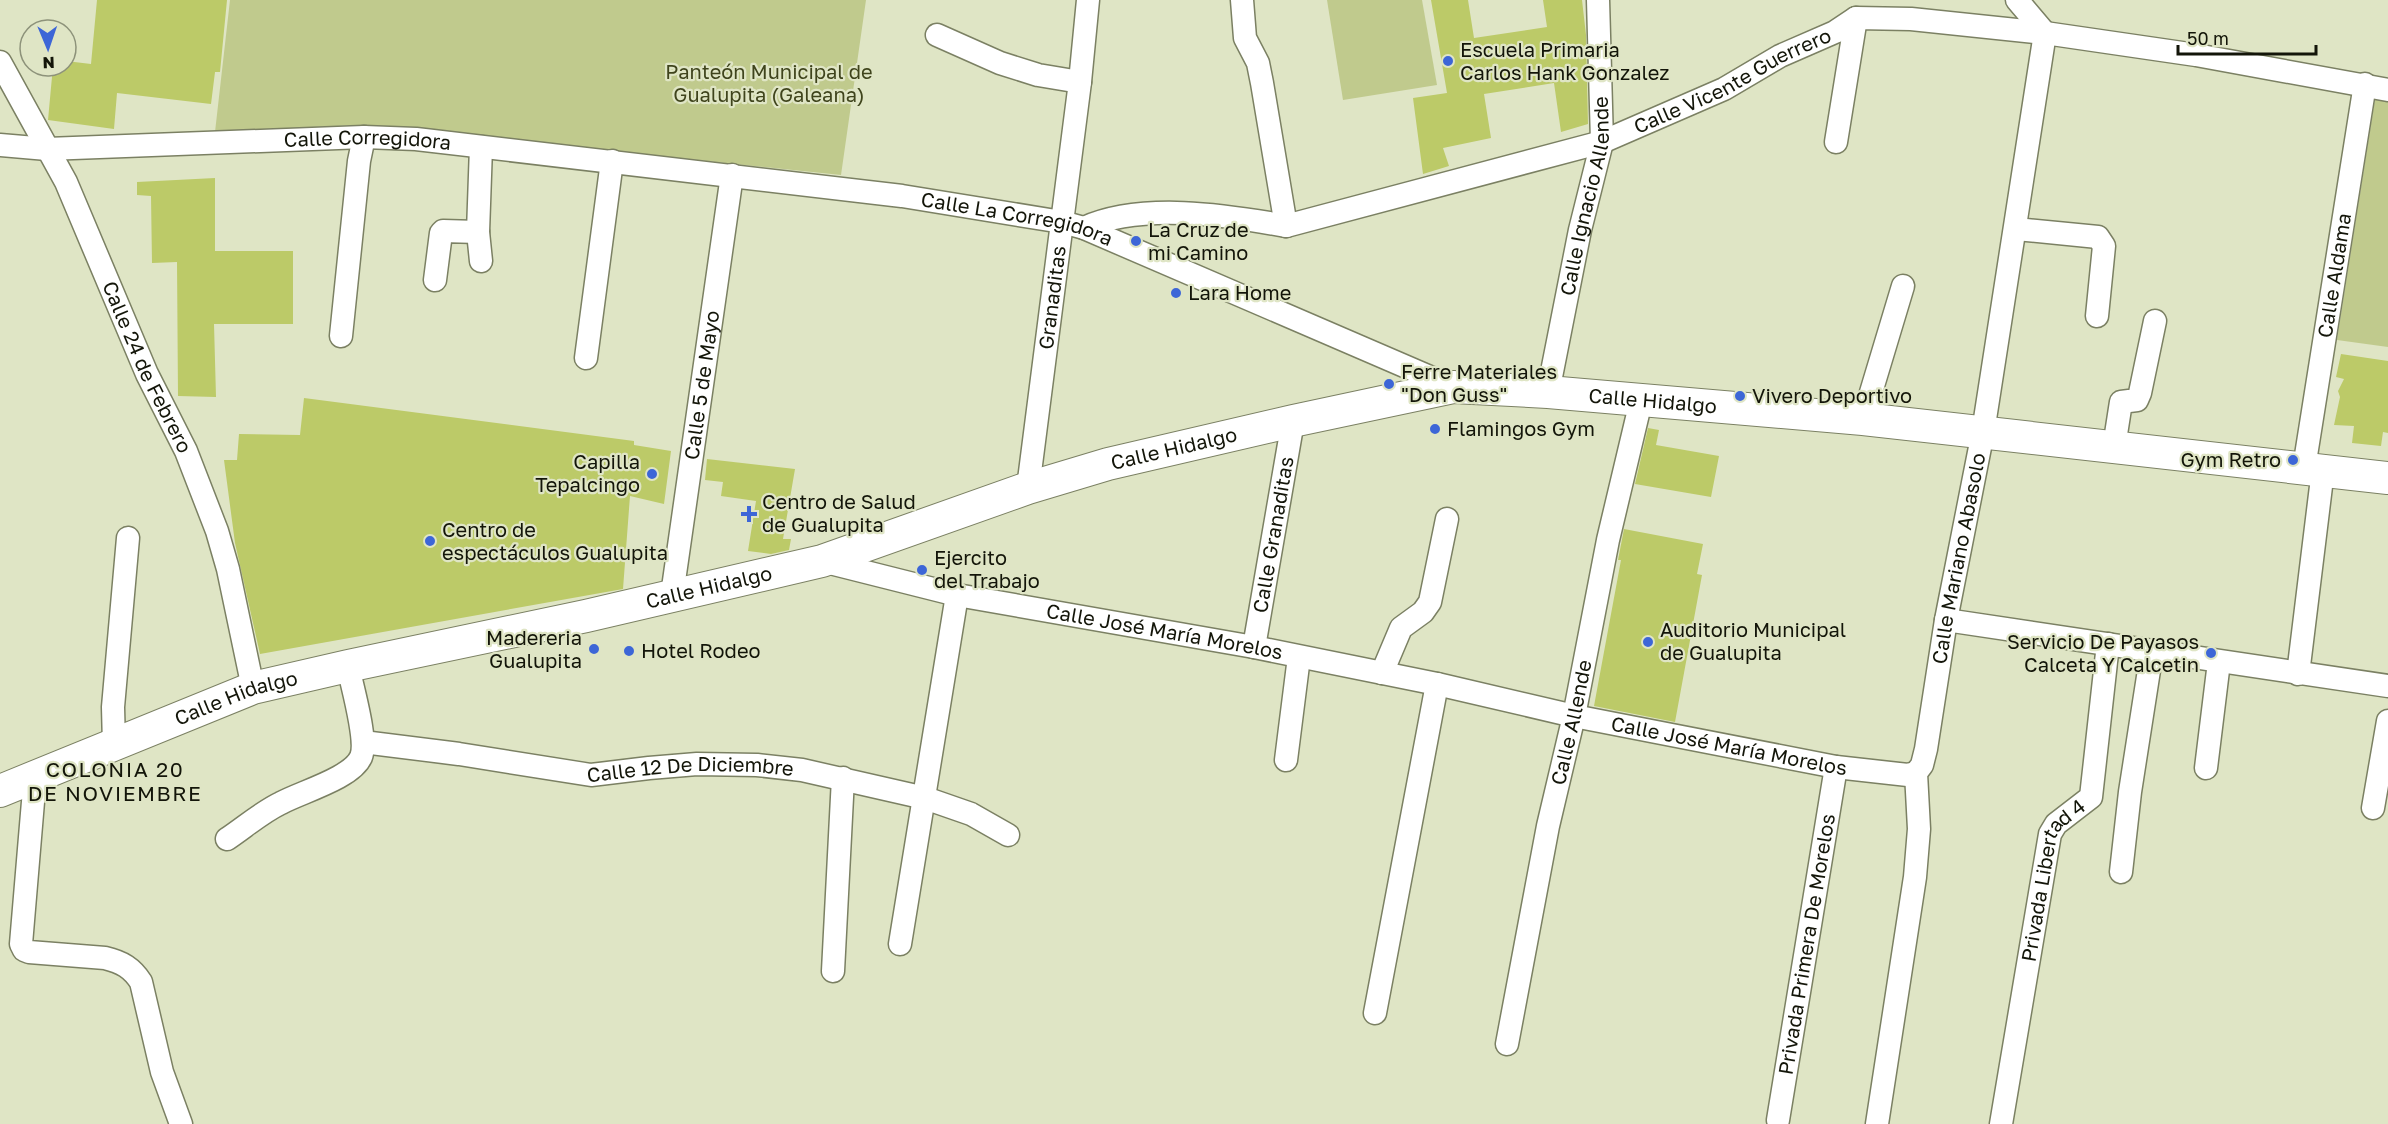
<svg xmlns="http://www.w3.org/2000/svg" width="2388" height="1124" font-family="'Golos Text',sans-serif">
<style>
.green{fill:#c0ca8d}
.building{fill:#bcca68}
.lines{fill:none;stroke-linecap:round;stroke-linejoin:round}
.street-casing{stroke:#7b8063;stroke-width:25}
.secondary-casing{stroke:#7b8063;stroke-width:34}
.street{stroke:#fff;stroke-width:22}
.secondary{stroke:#fff;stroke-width:32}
.poi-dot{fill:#3d66d7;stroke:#dfe5c5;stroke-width:2}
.labels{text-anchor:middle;stroke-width:4.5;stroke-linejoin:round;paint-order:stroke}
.poi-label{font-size:20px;fill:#131509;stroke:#dfe5c5;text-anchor:start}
.park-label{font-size:20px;fill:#3f441c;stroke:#dfe5c5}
.street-label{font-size:20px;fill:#131509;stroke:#dfe5c5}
.neighbourhood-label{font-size:21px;letter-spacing:1.5px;fill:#131509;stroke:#dfe5c5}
</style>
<rect width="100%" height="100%" fill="#dfe5c5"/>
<g class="green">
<path d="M230,0H866L841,175L358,125L215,132Z"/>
<path d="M1327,0H1422L1437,85L1343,100Z"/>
<path d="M2375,99L2388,102V347L2337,340Z"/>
</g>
<g class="building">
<path d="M97,0H227L220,72H215L211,104L117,93L114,129L48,120L53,66H66V61L91,64Z"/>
<path d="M1431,0H1468L1474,38L1547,27L1543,0H1582L1586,35L1588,124L1561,132L1554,83L1484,94L1491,138L1443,148L1449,166L1423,174L1413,98L1447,93Z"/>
<path d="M215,178V251H293V324H214L216,397L178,396L177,262L152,263L151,196L137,195V182Z"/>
<path d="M2341,354L2388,361V433L2383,432L2381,446L2352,443L2354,426L2334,425L2340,397L2338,391L2344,379L2336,377Z"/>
<path d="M304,398L634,441V445L671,451L664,504L630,496L623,589L260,654L235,543L224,460H237L239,434L300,435Z"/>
<path d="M1648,428L1659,430L1656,445L1719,456L1711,497L1635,484Z"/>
<path d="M707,459L795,469L783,539H791L789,550L771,554L748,551L756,501L721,496L723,482L705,480Z"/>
<path d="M1624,529L1703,544L1697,574L1702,575L1675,722L1594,706L1621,560H1618Z"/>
</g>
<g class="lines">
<defs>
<g id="street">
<path d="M1242,0L1245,38L1258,63L1262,83L1286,226"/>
<path d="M937,35L1000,63L1038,75L1080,82"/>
<path id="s1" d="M0,62L66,182L147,374L186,451L217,531L228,569L253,688"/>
<path d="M1836,142L1856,18"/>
<path id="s2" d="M0,145L47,149L364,137L416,139L902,196L1062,222L1084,228L1453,387"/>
<path id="s3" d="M1084,228C1141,202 1226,215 1286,226L1602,142L1724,89L1780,56L1835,32L1856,18L1911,19L2045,33L2196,55L2388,90"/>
<path d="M2016,229L2098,237L2104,246L2097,316"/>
<path d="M481,261L478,232L481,147"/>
<path d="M435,280L441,233L443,231L478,232"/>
<path d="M341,336L359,161L364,137"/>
<path d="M586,358L612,161"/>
<path id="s4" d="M1548,392L1580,230L1602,142L1598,0"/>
<path d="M1863,419L1903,286"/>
<path d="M2114,447L2121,402L2137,400L2140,393L2155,321"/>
<path id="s5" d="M2304,468L2365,84"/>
<path id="s6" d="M1028,488L1080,82L1088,0"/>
<path id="s7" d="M822,561L957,595L1254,647L1437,684L1574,716L1836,767L1908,775L1916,773"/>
<path id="s8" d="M672,595L732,175"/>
<path d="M1946,620L2388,686"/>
<path id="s9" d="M1254,647L1293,421"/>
<path d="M1382,673L1401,628L1423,612L1430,602L1447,519"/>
<path d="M2298,674L2323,470"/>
<path id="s10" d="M363,742L459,754L591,775L649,768L697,764L757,765L802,770L925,798L971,814L1008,835"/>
<path d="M114,745L113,707L128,538"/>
<path d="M1286,760L1299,657"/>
<path d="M2206,768L2219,662"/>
<path d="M35,778L21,944L24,950L29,952L105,958C122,962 132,968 141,982L162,1072L181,1124"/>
<path d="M2373,808L2388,721"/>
<path d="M227,839C245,827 262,812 281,803C301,792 352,778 361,757C368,740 352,687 348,666"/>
<path d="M2121,872L2130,792L2152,651"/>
<path d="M900,944L957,595"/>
<path d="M833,971L843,778"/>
<path d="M1375,1013L1437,684"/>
<path id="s11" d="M1507,1044L1548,826L1574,716L1608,540L1641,401"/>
<path id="s12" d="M1778,1120L1836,767"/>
<path id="s13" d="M1877,1124L1915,877L1919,829L1916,773L1922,765L1926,749L1946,620L1983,432L2045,33L2017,0"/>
<path id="s14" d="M2001,1124L2050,834L2056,824L2091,797L2108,644"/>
</g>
<g id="secondary">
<path id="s15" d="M0,791L253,688L348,666L586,616L822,561L1028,488L1108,464L1293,421L1453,387L1548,392L1863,419L2388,478"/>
</g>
</defs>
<use href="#street" class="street-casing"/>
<use href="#secondary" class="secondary-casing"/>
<use href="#street" class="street"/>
<use href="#secondary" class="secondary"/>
</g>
<g class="poi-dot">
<circle cx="1448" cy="61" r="6"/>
<circle cx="1136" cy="241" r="6"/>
<circle cx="1176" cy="293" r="6"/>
<circle cx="1389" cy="384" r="6"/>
<circle cx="1740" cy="396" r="6"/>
<circle cx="1435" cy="429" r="6"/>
<circle cx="2293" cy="460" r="6"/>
<circle cx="652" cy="474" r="6"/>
<path d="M746 505h6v6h6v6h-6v6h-6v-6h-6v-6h6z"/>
<circle cx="430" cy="541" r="6"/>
<circle cx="922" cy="570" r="6"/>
<circle cx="1648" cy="642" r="6"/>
<circle cx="594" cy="649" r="6"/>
<circle cx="629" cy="651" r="6"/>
<circle cx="2211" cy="653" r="6"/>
</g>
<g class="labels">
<g class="poi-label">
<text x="1460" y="57">Escuela Primaria<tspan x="1460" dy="23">Carlos Hank Gonzalez</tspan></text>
<text x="1148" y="237">La Cruz de<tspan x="1148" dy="23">mi Camino</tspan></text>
<text x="1188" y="300">Lara Home</text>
<text x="1401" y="379">Ferre Materiales<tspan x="1401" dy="23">"Don Guss"</tspan></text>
<text x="1752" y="403">Vivero Deportivo</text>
<text x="1447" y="436">Flamingos Gym</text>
<text x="2281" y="467" text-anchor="end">Gym Retro</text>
<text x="640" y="469" text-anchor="end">Capilla<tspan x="640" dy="23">Tepalcingo</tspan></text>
<text x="762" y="509">Centro de Salud<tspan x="762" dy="23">de Gualupita</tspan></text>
<text x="442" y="537">Centro de<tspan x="442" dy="23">espectáculos Gualupita</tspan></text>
<text x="934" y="565">Ejercito<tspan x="934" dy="23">del Trabajo</tspan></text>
<text x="1660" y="637">Auditorio Municipal<tspan x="1660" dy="23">de Gualupita</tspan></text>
<text x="582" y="645" text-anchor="end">Madereria<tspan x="582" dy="23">Gualupita</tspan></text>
<text x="2199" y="649" text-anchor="end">Servicio De Payasos<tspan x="2199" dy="23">Calceta Y Calcetin</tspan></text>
<text x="641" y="658">Hotel Rodeo</text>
</g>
<g class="park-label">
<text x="769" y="79">Panteón Municipal de<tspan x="769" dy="23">Gualupita (Galeana)</tspan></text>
</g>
<g class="street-label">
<text dy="7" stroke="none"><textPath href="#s3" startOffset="676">Calle Vicente Guerrero</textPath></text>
<text dy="7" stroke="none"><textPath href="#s2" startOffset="368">Calle Corregidora</textPath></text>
<text dy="7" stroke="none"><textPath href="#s4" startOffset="200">Calle Ignacio Allende</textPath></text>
<text dy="7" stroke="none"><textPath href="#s2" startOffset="1023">Calle La Corregidora</textPath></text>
<text dy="7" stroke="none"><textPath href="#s5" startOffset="195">Calle Aldama</textPath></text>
<text dy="7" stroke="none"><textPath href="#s6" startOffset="192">Granaditas</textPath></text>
<text dy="7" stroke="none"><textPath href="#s1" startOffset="339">Calle 24 de Febrero</textPath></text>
<text dy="7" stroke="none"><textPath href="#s8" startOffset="212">Calle 5 de Mayo</textPath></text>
<text dy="7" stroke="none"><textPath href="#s15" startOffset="1712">Calle Hidalgo</textPath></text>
<text dy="7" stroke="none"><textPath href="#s15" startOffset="1226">Calle Hidalgo</textPath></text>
<text dy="7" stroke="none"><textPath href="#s9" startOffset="114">Calle Granaditas</textPath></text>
<text dy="7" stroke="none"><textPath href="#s13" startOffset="574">Calle Mariano Abasolo</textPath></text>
<text dy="7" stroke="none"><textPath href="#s15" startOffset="740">Calle Hidalgo</textPath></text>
<text dy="7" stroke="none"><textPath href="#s7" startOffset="350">Calle José María Morelos</textPath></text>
<text dy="7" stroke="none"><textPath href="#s15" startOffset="254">Calle Hidalgo</textPath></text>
<text dy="7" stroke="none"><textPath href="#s11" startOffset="328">Calle Allende</textPath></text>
<text dy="7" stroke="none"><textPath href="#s7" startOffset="926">Calle José María Morelos</textPath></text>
<text dy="7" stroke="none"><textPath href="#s10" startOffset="330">Calle 12 De Diciembre</textPath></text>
<text dy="7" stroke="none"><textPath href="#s14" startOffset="252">Privada Libertad 4</textPath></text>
<text dy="7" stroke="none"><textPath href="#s12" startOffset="178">Privada Primera De Morelos</textPath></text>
</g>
<g class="neighbourhood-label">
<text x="115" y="777">COLONIA 20<tspan x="115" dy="24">DE NOVIEMBRE</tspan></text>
</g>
</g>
<g transform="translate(48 48) rotate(178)"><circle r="28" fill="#dfe5c5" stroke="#8d927a" stroke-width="1.5"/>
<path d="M0-4.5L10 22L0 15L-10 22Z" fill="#3d66d7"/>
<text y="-9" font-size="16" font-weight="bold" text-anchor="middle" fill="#131509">N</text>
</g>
<path d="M2178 45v9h138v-9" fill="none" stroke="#131509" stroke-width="3"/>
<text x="2187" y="45" font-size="18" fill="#131509" stroke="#dfe5c5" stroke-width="4.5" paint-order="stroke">50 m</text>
</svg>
